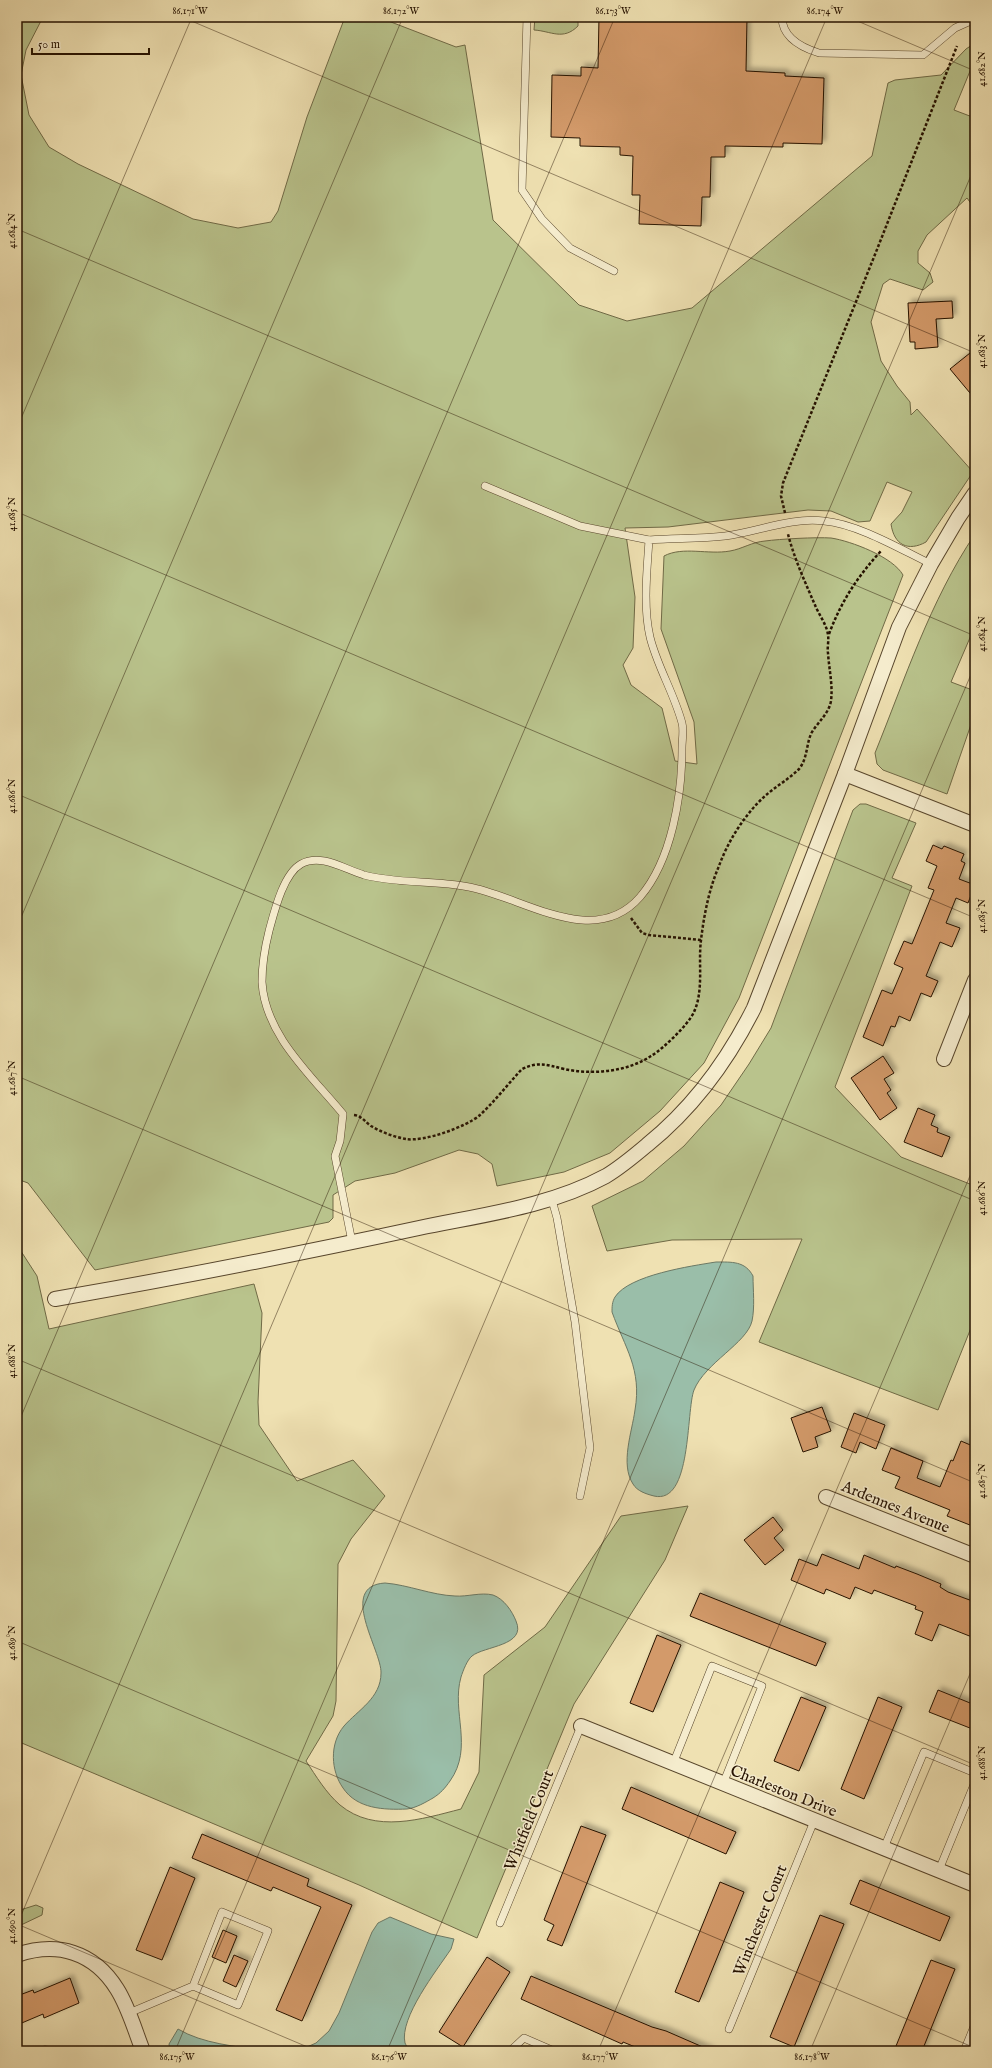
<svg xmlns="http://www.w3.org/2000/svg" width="992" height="2068" font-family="'IM FELL English',serif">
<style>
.green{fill:#b9c38c;stroke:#706a46}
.water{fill:#9abea9;stroke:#6c7965}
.building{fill:#d39a6b;stroke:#261200;filter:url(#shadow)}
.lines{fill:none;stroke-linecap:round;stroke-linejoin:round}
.lane-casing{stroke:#58462c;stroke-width:8}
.street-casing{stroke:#58462c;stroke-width:16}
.path{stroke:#261200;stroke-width:2.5;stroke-dasharray:3 2;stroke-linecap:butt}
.lane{stroke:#f5eccd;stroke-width:7}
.street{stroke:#f5eccd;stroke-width:14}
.ticks{fill:none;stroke:#261200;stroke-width:1;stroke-opacity:0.45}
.labels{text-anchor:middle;stroke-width:3;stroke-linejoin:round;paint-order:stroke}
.street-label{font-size:16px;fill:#261200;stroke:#f5eccd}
.neatline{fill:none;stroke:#261200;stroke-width:1.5}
.ticks-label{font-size:10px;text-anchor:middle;fill:#261200}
</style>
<defs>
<filter id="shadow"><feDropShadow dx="3.5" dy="-3.5" stdDeviation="2" flood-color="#0004"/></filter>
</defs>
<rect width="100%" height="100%" fill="#efe1b2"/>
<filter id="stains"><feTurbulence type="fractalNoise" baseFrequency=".005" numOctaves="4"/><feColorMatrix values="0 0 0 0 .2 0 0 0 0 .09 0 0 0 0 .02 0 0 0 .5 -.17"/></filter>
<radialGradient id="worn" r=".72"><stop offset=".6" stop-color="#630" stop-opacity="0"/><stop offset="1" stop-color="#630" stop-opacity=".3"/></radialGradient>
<g class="green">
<path d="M17,17H43L26,50L21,75L29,115L49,147L78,164L193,219L238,228L271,222L278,211L307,117L345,17H378L456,47L465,45L493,220L579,305L627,321L692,308L872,156L888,83L895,80L941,75L966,49L975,43V59L954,110L975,118V209L967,198L927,235L918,251V263L930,273L933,282L923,290L890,279L883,284L871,322L881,361L897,386L910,402L911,415L917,409L973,472L926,542C908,552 894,545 891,524L902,512L912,492L887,482L870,521L858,522L831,511L808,510L668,527L625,528L635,597L633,648L623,665L631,685L662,708L675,761L697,764L694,722L661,629L664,556C683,546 708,555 730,551C742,549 752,542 765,541C780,539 816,537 831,538C851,541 893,557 903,575L739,998L704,1063L660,1111L610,1153L564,1172L497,1186L492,1164L478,1154L459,1150L395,1173L355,1181L333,1195V1218L329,1222L95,1270L28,1183L17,1179Z"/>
<path d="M535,17H578V26C563,41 551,31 534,30Z"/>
<path d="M975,534V626L951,682L975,691V713L947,794L883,770L877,764L875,753C905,679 930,601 975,534Z"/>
<path d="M860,804H866L916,823L892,878L912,886L835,1087L901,1157L975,1186V1318L938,1410L759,1342L802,1239L672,1240L607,1251L592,1206L643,1181L684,1146L721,1105L749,1064L771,1028L853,810Z"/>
<path d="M17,1245L37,1276L49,1329L254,1284L262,1313L258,1402L259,1425L297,1481L353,1460L385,1496L351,1539L338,1564L336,1701L333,1716L306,1761C316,1776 326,1793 340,1805C375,1834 422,1819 461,1809L479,1772L484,1675L545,1627L621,1516L688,1506L665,1560L574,1704L477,1938L359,1885L17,1741Z"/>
<path d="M36,1905L43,1908L42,1915L21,1925L17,1923V1911Z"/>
</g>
<g class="water">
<path d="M716,1262C732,1262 745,1261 753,1276C753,1290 755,1307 752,1321C747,1343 705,1363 694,1390C686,1411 692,1505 654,1496C646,1494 637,1491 633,1484C620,1464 632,1432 635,1410C642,1369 625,1348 612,1312C612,1307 612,1302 615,1297C629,1275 691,1266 716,1262Z"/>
<path d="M385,1583C409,1585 431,1595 455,1596C467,1597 481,1592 493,1595C504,1599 512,1611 516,1621C527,1646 484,1646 472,1656C467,1660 463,1671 461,1677C451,1712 474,1747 450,1781C445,1788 441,1793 433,1798C426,1802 416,1808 407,1809C384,1810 357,1809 343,1788C331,1771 329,1744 344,1726C358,1710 381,1698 381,1673C382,1651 337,1586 385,1583Z"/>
<path d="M390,1917L431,1934L454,1939L451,1949C437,1970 399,2018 405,2043C406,2045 408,2049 409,2051H298L316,2043L329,2031L339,2013L372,1932L378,1923Z"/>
<path d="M178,2029C203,2044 236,2046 264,2051H170L169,2044Z"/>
<path d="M45,2046L75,2051H23Z"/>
</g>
<g class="building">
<path d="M599,17H747L746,71L785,73V76L824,78L822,144L783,143V147L725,146V157H711L710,197H702L701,226L639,224L640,195H632L633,156L620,155V147L580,146V138L551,137L552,75L581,76V67L598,68Z"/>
<path d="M952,301L953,318L936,319L938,347L915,349V342H910L908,303Z"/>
<path d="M975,349V399L950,369Z"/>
<path d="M933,845L942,849L944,846L964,854L961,861L965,863L959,879L975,885L968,903L956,898L946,923L960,928L952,947L940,942L926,976L938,981L931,997L921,993L910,1021L899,1016L895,1027L891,1026L883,1046L863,1037L882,990L892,994L903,968L894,964L904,941L912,944L934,890L928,888L937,866L926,861Z"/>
<path d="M883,1056L894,1073L884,1079L891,1090L887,1093L897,1108L880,1120L851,1078Z"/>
<path d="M918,1108L935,1115L931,1125L938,1128L937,1132L950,1137L942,1157L904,1142Z"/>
<path d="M822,1407L831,1431L815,1437L818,1447L803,1452L791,1418Z"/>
<path d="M854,1413L885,1425L876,1449L860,1442L856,1453L841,1447Z"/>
<path d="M961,1441L975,1447V1527L947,1516L950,1510L895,1488L900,1477L882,1470L891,1448L923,1461L917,1478L940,1487L951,1460L953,1461Z"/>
<path d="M773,1517L783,1530L774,1538L784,1550L765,1565L744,1540Z"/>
<path d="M822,1554L859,1569L864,1555L895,1568L896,1566L917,1574L941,1584L940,1587L948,1592L975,1602V1629L972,1637L939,1624L932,1641L915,1634L923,1612L915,1609L916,1606L874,1590L872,1594L855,1587L850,1599L826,1589L824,1594L791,1580L799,1559L817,1566Z"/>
<path d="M700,1593L826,1643L816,1666L690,1616Z"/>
<path d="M657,1635L681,1645L653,1712L630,1703Z"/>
<path d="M938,1690L975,1705V1730L929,1712Z"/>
<path d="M801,1697L826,1707L799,1771L774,1761Z"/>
<path d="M878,1697L902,1707L864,1799L841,1789Z"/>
<path d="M631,1787L736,1832L726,1854L622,1809Z"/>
<path d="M581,1826L606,1835L562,1946L547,1940L554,1925L544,1920Z"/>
<path d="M202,1834L309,1879L307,1886L352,1905L302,2021L276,2010L321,1907L273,1887L271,1891L192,1858Z"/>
<path d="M170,1867L195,1878L162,1960L136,1950Z"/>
<path d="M860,1880L950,1917L940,1941L850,1904Z"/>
<path d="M720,1882L744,1892L699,2002L675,1992Z"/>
<path d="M820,1915L844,1924L794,2047L770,2037Z"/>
<path d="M223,1930L237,1936L226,1963L212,1957Z"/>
<path d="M234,1955L248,1961L236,1987L223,1981Z"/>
<path d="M487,1957L510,1972L463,2047L439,2032Z"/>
<path d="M931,1960L955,1969L922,2051H894Z"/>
<path d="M531,1976L652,2027L666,2031L712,2051H645L623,2042L622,2044L521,1999Z"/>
<path d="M70,1978L79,2003L44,2018L43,2014L17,2025V1996L33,1990L34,1993Z"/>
</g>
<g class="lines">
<defs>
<g id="lane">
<path d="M527,17L522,190L542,219L570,248L614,271"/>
<path d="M782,17C782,38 803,48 819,53L923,55L955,28L975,19"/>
<path d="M485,486L580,526L649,540"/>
<path d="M552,1200L557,1218L575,1322L590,1448L580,1496"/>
<path d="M352,1242L335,1156L340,1141L343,1114C311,1075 265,1035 262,982C262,966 265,947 269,931C274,913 283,874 301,864C321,853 344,869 364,875C398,884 434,880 469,887C523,897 594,950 640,897C672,860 682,795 682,748C682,740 684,730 682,723C674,693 657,666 650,637C643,606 647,571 649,540C675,538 700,539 725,536C758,532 790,517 824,521C858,524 900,549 931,564"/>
<path d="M673,1764L712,1666L762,1686L723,1784"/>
<path d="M884,1848L924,1752L975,1773"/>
<path d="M939,1870L975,1782"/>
<path d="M500,1923L581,1726"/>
<path d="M129,2013L193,1986L238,2005L268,1931L222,1912L193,1986"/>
<path d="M729,2029L814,1821"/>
<path d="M510,2051L524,2038L554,2051"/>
<path d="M964,2051L975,2024"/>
</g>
<g id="street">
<path d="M845,774L975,825"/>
<path d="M944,1059L975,980"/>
<path d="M55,1299C176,1278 298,1254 419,1228C481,1215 549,1207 606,1176C621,1167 634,1156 647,1145C694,1107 727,1062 754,1008L845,774L899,627L931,564L958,518L975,493"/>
<path d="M826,1497L975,1556"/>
<path d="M581,1726L975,1885"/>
<path d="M17,1955C57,1941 94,1952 117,1989C129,2008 135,2031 143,2051"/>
</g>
</defs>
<use href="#lane" class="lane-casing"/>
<use href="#street" class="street-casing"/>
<g class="path">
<path d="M785,513L781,496L783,483L876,252L957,46"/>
<path d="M829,634C841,602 857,577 881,551"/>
<path d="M631,918L642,933L649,935L701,940"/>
<path d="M354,1115C362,1116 365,1122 371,1126C381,1132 394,1137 406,1139C424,1142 466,1127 480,1115C495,1101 508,1084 522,1069C539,1061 547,1065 564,1069C592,1075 627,1072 651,1056C664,1048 688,1025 694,1012C704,990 698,963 701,940C704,915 709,889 719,866C728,841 745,814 765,796C775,787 789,779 799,769C808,758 806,743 812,732C819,721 829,713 831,701C833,685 829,669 828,653C827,648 829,641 828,635C827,625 819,615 815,605C805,582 794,558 788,534"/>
</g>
<use href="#lane" class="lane"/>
<use href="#street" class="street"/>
</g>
<path class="ticks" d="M182,17L975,353M848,17L975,71M17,229L975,636M17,428L192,17M17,512L975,918M17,794L975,1201M17,927L403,17M17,1076L975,1483M17,1359L975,1765M17,1426L615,17M17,1641L975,2048M17,1924L317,2051M17,1925L827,17M175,2051L975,166M387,2051L975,665M598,2051L975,1164M810,2051L975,1662"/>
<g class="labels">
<g class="street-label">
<text transform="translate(896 1506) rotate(22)" y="6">Ardennes Avenue</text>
<text transform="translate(784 1790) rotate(22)" y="6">Charleston Drive</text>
<text transform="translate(528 1820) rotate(-68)" y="6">Whitfield Court</text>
<text transform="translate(759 1920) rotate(-68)" y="6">Winchester Court</text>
</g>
</g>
<rect width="992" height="2068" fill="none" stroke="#efe1b2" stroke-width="44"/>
<path d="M32 48v6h117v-6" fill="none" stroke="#261200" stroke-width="2"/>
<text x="38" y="48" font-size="12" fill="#261200" stroke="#f5eccd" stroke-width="3" paint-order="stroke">50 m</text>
<rect x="22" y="22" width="948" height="2024" class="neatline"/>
<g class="ticks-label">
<text x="190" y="14">86.171°W</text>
<text x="401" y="14">86.172°W</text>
<text x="613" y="14">86.173°W</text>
<text x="825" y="14">86.174°W</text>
<text transform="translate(981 69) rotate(-90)" y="4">41.682°N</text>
<text transform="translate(11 231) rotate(-90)" y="4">41.684°N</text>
<text transform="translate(981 351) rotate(-90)" y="4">41.683°N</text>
<text transform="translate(11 514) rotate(-90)" y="4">41.685°N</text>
<text transform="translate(981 634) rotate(-90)" y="4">41.684°N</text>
<text transform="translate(11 796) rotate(-90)" y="4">41.686°N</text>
<text transform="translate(981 916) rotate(-90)" y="4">41.685°N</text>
<text transform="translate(11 1078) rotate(-90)" y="4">41.687°N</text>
<text transform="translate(981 1198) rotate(-90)" y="4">41.686°N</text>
<text transform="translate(11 1361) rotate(-90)" y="4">41.688°N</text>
<text transform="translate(981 1481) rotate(-90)" y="4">41.687°N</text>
<text transform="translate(11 1643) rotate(-90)" y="4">41.689°N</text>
<text transform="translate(981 1763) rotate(-90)" y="4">41.688°N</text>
<text transform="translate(11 1926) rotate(-90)" y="4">41.690°N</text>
<text x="177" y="2060">86.175°W</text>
<text x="389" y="2060">86.176°W</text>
<text x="600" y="2060">86.177°W</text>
<text x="812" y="2060">86.178°W</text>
</g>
<rect width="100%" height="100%" filter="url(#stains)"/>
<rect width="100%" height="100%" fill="url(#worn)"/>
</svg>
